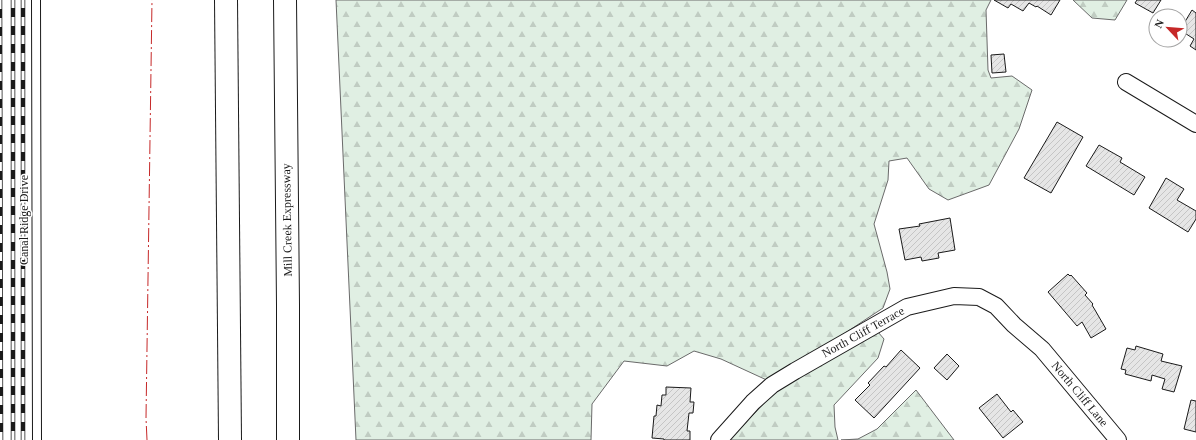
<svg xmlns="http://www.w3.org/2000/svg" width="1196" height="440" font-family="Georgia,serif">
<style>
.forest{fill:url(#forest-firs);stroke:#6a6a6a}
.building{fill:url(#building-hatch);stroke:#1a1a1a}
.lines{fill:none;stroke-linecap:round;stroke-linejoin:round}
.service-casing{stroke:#1a1a1a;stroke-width:10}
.minor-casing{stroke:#1a1a1a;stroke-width:18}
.motorway-casing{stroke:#1a1a1a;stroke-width:24}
.service{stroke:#fff;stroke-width:8}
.minor{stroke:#fff;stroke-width:16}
.motorway{stroke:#fff;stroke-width:22}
.rail-casing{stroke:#1a1a1a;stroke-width:4.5}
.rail{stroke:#fff;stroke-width:3;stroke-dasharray:9;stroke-linecap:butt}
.power{stroke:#c62828;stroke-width:1;stroke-dasharray:14 3 2 3;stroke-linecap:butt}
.labels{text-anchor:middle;stroke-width:3;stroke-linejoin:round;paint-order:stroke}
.street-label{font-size:12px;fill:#1a1a1a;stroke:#fff}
</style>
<defs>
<pattern id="forest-firs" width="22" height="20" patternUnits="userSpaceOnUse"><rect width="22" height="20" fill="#e0efe3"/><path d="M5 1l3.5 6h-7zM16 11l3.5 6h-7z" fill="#c0ccc2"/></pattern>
<pattern id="building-hatch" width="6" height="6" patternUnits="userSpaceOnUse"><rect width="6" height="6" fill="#e6e6e6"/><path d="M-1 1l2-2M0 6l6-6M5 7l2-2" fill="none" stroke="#c5c5c5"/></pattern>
</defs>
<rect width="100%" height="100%" fill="#fff"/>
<g class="forest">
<path d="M336,0H991L986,10L988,70L991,78L1012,76L1032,90L1019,129L989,185L948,200L929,189L907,158L889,161L888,180L874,224L887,272L890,289L883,308L771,382L721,359L694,351L667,366L624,361L592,404L591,440H356Z"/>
<path d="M1073,0H1127L1115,20L1092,18Z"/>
<path d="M878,332L884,339L878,358L834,405L835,427L838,440H729L770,397L789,382Z"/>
<path d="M916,390L954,440H841L858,439L877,429Z"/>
</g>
<g class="building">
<path d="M994,0H1060L1051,15L1037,6L1036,7L1029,3L1023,11L1011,4L1008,8Z"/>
<path d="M1137,0H1161L1153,13L1135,3Z"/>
<path d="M1192,10L1196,13V50L1190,46L1194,39L1180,30Z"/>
<path d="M1004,54L1006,72L992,73L991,55Z"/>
<path d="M1057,122L1083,137L1051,193L1024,178Z"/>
<path d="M1099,145L1122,158L1120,162L1145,177L1134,195L1086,166Z"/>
<path d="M1166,178L1184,189L1177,200L1196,211V219L1188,232L1149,208Z"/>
<path d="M950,218L955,250L938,253L939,258L922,261L921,257L905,260L899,229L920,226L919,224Z"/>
<path d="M1068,274L1070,276L1071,275L1087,293L1085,295L1093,304L1092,305L1095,310L1106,329L1091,338L1082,322L1077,326L1048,292Z"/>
<path d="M1136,346L1163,354L1161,361L1182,366L1174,392L1162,389L1165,379L1152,375L1151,381L1125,374L1126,370L1121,369L1127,348L1135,350Z"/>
<path d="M901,350L920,368L874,418L855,400L870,385L868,383L884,366L886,367Z"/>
<path d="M947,354L959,366L947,380L934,368Z"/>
<path d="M666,387L691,388L690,402H694L693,413H689L687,431H690V440H664V439L652,438L654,416H656L657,405L661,406L662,395H666Z"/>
<path d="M997,394L1011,412L1013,410L1023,422L1003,438L979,408Z"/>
<path d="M1191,400L1196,401V432L1184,429Z"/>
</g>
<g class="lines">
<defs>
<path id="service" d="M36,0L37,440"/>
<g id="minor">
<path d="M1126,82L1196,124"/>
<path d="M719,440L753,402L772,385L795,371L907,307L954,296L979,297L996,306L1014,325L1042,349L1118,440"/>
</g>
<g id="motorway">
<path d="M226,0L230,440"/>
<path d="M285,0L288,305V440"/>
</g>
</defs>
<use href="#service" class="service-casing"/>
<use href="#minor" class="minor-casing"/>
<use href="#motorway" class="motorway-casing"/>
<use href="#service" class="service"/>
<use href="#minor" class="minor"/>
<use href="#motorway" class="motorway"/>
<defs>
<g id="rail">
<path d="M0,0L1,440"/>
<path d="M13,440V0"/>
<path d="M23,440V0"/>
</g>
</defs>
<use href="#rail" class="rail-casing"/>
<use href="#rail" class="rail"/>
<path class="power" d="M147,440L146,418L152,0"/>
</g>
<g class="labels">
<g class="street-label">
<text transform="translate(24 220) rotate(-90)" y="4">Canal Ridge Drive</text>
<text transform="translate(287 220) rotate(-91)" y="4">Mill Creek Expressway</text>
<text transform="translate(863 332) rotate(-29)" y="4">North Cliff Terrace</text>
<text transform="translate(1080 394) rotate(50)" y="4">North Cliff Lane</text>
</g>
</g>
<g transform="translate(1168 28) rotate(296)"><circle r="19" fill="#ffffff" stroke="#a3a3a3"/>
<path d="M0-3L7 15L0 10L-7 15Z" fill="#c62828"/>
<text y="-6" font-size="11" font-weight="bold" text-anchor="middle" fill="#1a1a1a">N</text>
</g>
</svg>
